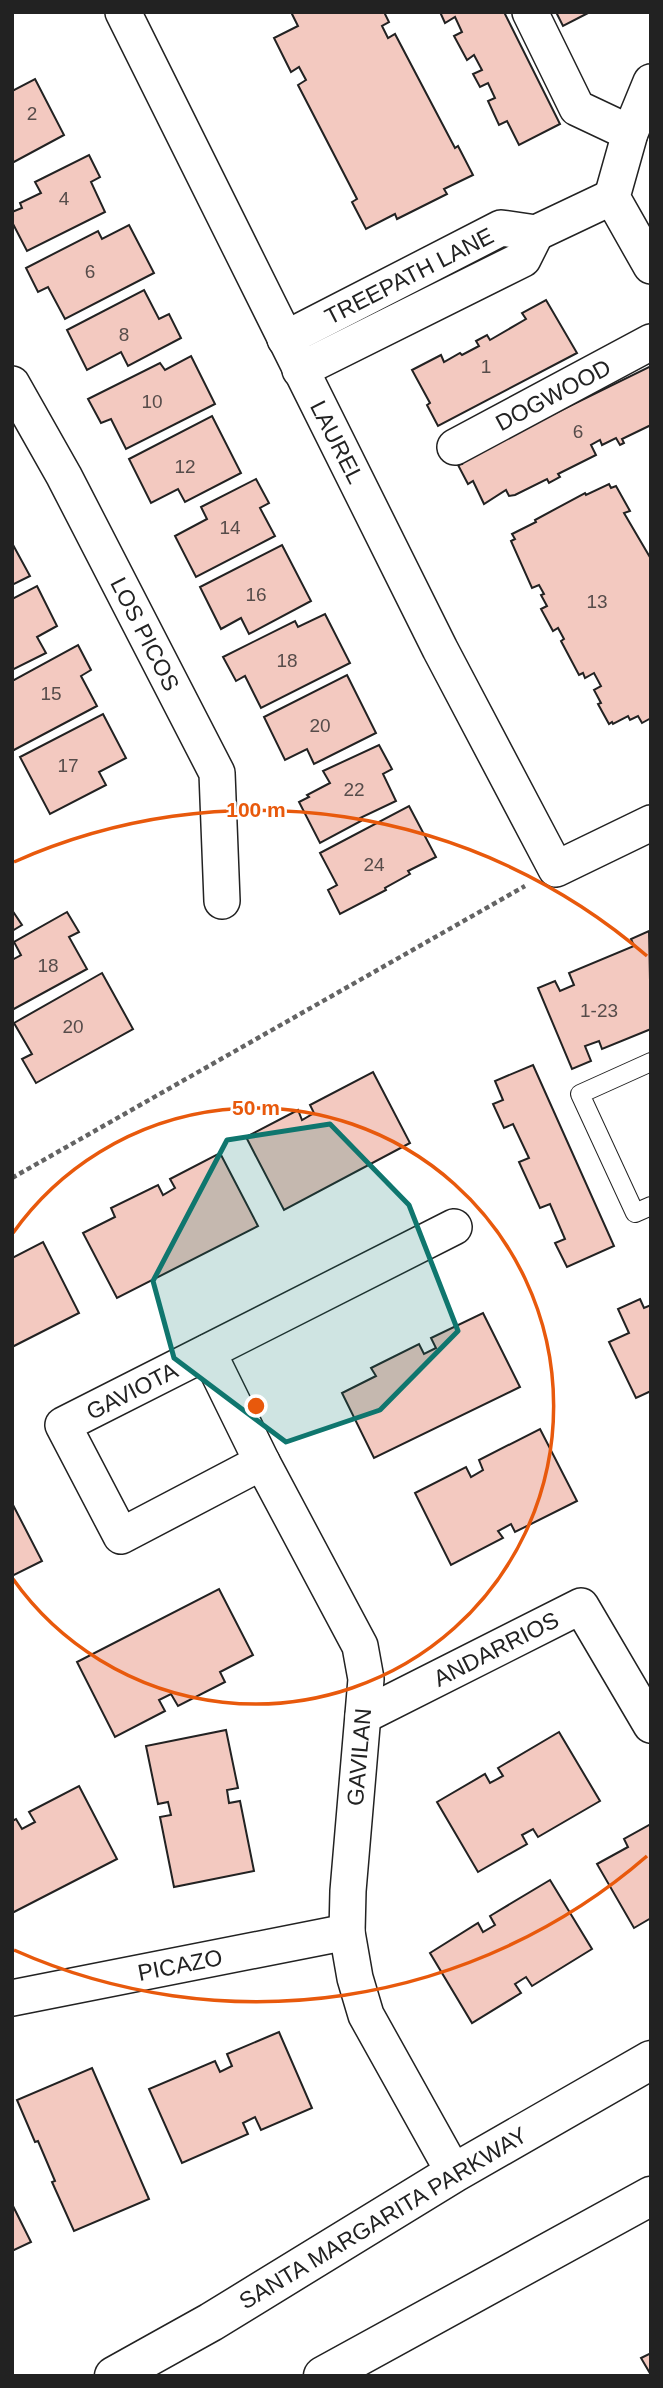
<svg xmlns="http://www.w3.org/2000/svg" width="663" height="2388" font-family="Arial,sans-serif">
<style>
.building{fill:#f3c9c0;stroke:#222;stroke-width:2}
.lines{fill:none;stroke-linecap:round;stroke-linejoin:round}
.service-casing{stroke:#222;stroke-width:20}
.minor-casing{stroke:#222;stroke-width:38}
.primary-casing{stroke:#222;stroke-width:41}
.path{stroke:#646464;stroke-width:4.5;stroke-dasharray:5 3.5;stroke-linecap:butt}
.service{stroke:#fff;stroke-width:18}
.minor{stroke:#fff;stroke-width:35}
.primary{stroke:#fff;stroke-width:38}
.marked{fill:#0f766e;fill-opacity:0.2;stroke:#0f766e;stroke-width:5;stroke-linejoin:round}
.ring{fill:none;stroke:#e8590c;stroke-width:3.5}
.labels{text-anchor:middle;stroke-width:5;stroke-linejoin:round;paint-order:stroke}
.number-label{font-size:19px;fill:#564c4a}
.street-label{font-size:23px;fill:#222;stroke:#fff}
.centre{fill:#e8590c;stroke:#fff;stroke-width:3.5}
.ring-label{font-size:21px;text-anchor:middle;font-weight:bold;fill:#e8590c;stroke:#fff;stroke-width:5;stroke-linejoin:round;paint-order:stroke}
</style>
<rect width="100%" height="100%" fill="#fff"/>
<g class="building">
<path d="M295,12H384L389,22L382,26L388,38L395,34L455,148L458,146L473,175L444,189L447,194L397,219L395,214L366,229L352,202L357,199L298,85L306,80L299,67L291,72L274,38L298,26L292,14Z"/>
<path d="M440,12H504L560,124L519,145L507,121L499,125L488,101L495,98L488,83L480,87L473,74L482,70L474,55L467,60L454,36L462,32L455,17L445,23Z"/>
<path d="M556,12H590L563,26Z"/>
<path d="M35,79L64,135L12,163V91Z"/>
<path d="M89,155L100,177L91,182L105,212L27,251L12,222V212L22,208L20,203L41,193L35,182Z"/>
<path d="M129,225L154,273L65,319L48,287L38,292L26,268L98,231L102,239Z"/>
<path d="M144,290L159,319L169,314L181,338L128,366L121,352L87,370L67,330Z"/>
<path d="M546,300L577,353L438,426L427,405L430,403L412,370L441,355L444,362L460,353L462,355L479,346L476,341L487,335L490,340L526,319L522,313Z"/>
<path d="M191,356L215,404L126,449L111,419L101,423L88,399L160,363L165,370Z"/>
<path d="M651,366V425L622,439L624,443L620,445L616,438L602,445L600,440L591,445L596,455L558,474L560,477L549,483L547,479L515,495L509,496L506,490L484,504L473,481L468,484L458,465L462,464L460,460Z"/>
<path d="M212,416L241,473L185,502L178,489L151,503L129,459Z"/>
<path d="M256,479L269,503L260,508L275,536L196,577L175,536L207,519L201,507Z"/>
<path d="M609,484L611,488L616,486L630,511L624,513L651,559V718L642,723L638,716L630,720L628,716L613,724L612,722L609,724L598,704L601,703L594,690L601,686L594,673L585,678L583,673L579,675L561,641L564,639L558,628L553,631L541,609L547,606L541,595L544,594L539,585L532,588L511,541L515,539L512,534L536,522L535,520L585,493L586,495Z"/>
<path d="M12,543L30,576L12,585Z"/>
<path d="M282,545L311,601L249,634L241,618L221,629L200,587Z"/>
<path d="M37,586L57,626L37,637L46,653L12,670V599Z"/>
<path d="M325,614L350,663L261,708L245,676L236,681L223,657L295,621L298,627Z"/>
<path d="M78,645L91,670L81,676L97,706L12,751V681Z"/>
<path d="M347,675L376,733L314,764L307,749L285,760L264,717Z"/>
<path d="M103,714L126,758L99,772L106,785L50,814L20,757Z"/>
<path d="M379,745L392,769L383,774L396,801L360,818L361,821L320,843L299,802L309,797L307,795L330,783L323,771Z"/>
<path d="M409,806L436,857L408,871L410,874L385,888L386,890L340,914L328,890L337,885L320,853Z"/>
<path d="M12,910L22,925L12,931Z"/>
<path d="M67,912L79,932L69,937L87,969L12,1010V960L21,955L14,942Z"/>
<path d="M649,931L651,1029L602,1049L599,1041L585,1046L591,1061L572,1069L538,988L555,981L560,991L574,985L569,973L634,946L631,939Z"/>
<path d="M102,973L133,1029L36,1083L22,1059L32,1054L14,1023Z"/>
<path d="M533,1065L614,1246L567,1267L555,1243L565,1239L550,1204L540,1208L519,1162L529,1158L513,1124L504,1128L493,1104L503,1100L495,1081Z"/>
<path d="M373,1072L410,1143L284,1210L246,1137L298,1110L302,1120L314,1113L310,1105Z"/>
<path d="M220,1153L258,1226L117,1298L83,1233L115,1217L111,1208L158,1185L163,1195L175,1188L170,1179Z"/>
<path d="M43,1242L79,1313L12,1347V1258Z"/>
<path d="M640,1299L644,1308L651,1305V1391L636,1398L609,1342L629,1333L618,1309Z"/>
<path d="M483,1313L520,1387L374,1458L342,1393L376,1376L371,1368L419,1344L424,1354L436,1348L431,1338Z"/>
<path d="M540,1429L577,1501L515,1532L511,1524L498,1531L503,1538L451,1565L415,1493L466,1467L471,1477L483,1470L479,1460Z"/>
<path d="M12,1503L42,1561L12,1576Z"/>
<path d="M219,1589L253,1655L220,1672L225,1682L178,1706L171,1694L159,1700L165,1711L115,1737L77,1662Z"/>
<path d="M226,1730L238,1788L227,1790L229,1803L240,1801L254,1871L174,1887L160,1817L171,1815L168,1802L158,1804L146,1746Z"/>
<path d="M559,1732L600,1801L538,1837L533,1829L522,1835L527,1844L478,1872L437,1802L485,1774L490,1783L503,1776L498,1768Z"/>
<path d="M79,1786L117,1859L12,1913V1821L16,1819L22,1829L35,1822L29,1812Z"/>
<path d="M651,1824V1918L634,1928L597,1864L628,1847L624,1839Z"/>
<path d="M550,1880L592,1949L532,1986L526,1977L515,1984L521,1993L472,2023L430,1953L478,1923L483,1932L495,1925L490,1916Z"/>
<path d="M279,2032L312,2108L261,2130L255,2117L243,2123L248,2134L182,2163L149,2089L215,2061L220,2072L232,2066L227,2054Z"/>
<path d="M92,2068L149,2199L74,2231L52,2182L55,2181L38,2141L35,2142L17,2100Z"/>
<path d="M12,2204L31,2242L12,2251Z"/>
<path d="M651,2353V2375L641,2358Z"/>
</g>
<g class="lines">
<defs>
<path id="service" d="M651,1062L580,1094L635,1213L651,1206"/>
<g id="minor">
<path d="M123,12L440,649L556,869L651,823"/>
<path d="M530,12L577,108L630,133"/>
<path d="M651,82L630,133L612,197L651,266"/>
<path d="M285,339L501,228L536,233L612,197"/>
<path d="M300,370L523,259L536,233"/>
<path d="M12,384L64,476L217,773L222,901"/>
<path d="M455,447L651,342"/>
<path d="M208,1352L262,1462L360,1646L366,1679L348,1891L347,1932L355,1978L366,2015L454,2173"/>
<path d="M262,1462L121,1536L63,1425L454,1227"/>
<path d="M363,1716L581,1606L651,1725"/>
<path d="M12,1998L347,1932"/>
</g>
<g id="primary">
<path d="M114,2376L211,2322L454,2173L651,2060"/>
<path d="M323,2376L651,2196"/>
</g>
</defs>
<use href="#service" class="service-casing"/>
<use href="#minor" class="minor-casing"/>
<use href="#primary" class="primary-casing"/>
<path class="path" d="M12,1178L525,886"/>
<use href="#service" class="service"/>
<use href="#minor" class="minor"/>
<use href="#primary" class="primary"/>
</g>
<path class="marked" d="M330,1124L409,1205L458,1331L380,1410L286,1442L174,1358L153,1281L227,1140Z"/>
<g class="ring">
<path d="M13 1233A298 298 0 1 1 13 1579"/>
<path d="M647 1856A596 596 0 0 1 14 1950M14 862A596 596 0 0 1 647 956"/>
</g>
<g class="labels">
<g class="number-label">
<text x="32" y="120">2</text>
<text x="64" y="205">4</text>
<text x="90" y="278">6</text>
<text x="124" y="341">8</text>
<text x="486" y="373">1</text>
<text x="152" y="408">10</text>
<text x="578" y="438">6</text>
<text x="185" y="473">12</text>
<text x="230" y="534">14</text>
<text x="256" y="601">16</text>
<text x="597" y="608">13</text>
<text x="287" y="667">18</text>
<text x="51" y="700">15</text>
<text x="320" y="732">20</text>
<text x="68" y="772">17</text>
<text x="354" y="796">22</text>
<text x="374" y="871">24</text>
<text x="48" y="972">18</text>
<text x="599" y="1017">1-23</text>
<text x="73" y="1033">20</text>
</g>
<g class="street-label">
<text transform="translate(409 276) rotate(-27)" y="8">TREEPATH LANE</text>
<text transform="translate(553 395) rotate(-28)" y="8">DOGWOOD</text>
<text transform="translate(337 442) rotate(63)" y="8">LAUREL</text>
<text transform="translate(145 634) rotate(63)" y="8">LOS PICOS</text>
<text transform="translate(132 1391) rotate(-27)" y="8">GAVIOTA</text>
<text transform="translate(496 1649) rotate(-27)" y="8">ANDARRIOS</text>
<text transform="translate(359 1757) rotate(-85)" y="8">GAVILAN</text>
<text transform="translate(180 1965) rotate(-11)" y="8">PICAZO</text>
<text transform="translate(383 2218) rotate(-31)" y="8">SANTA MARGARITA PARKWAY</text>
</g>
</g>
<circle cx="256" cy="1406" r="10" class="centre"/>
<g class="ring-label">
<text x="256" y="817">100 m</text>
<text x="256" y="1115">50 m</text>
</g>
<rect width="663" height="2388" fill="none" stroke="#222222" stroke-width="28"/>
</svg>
